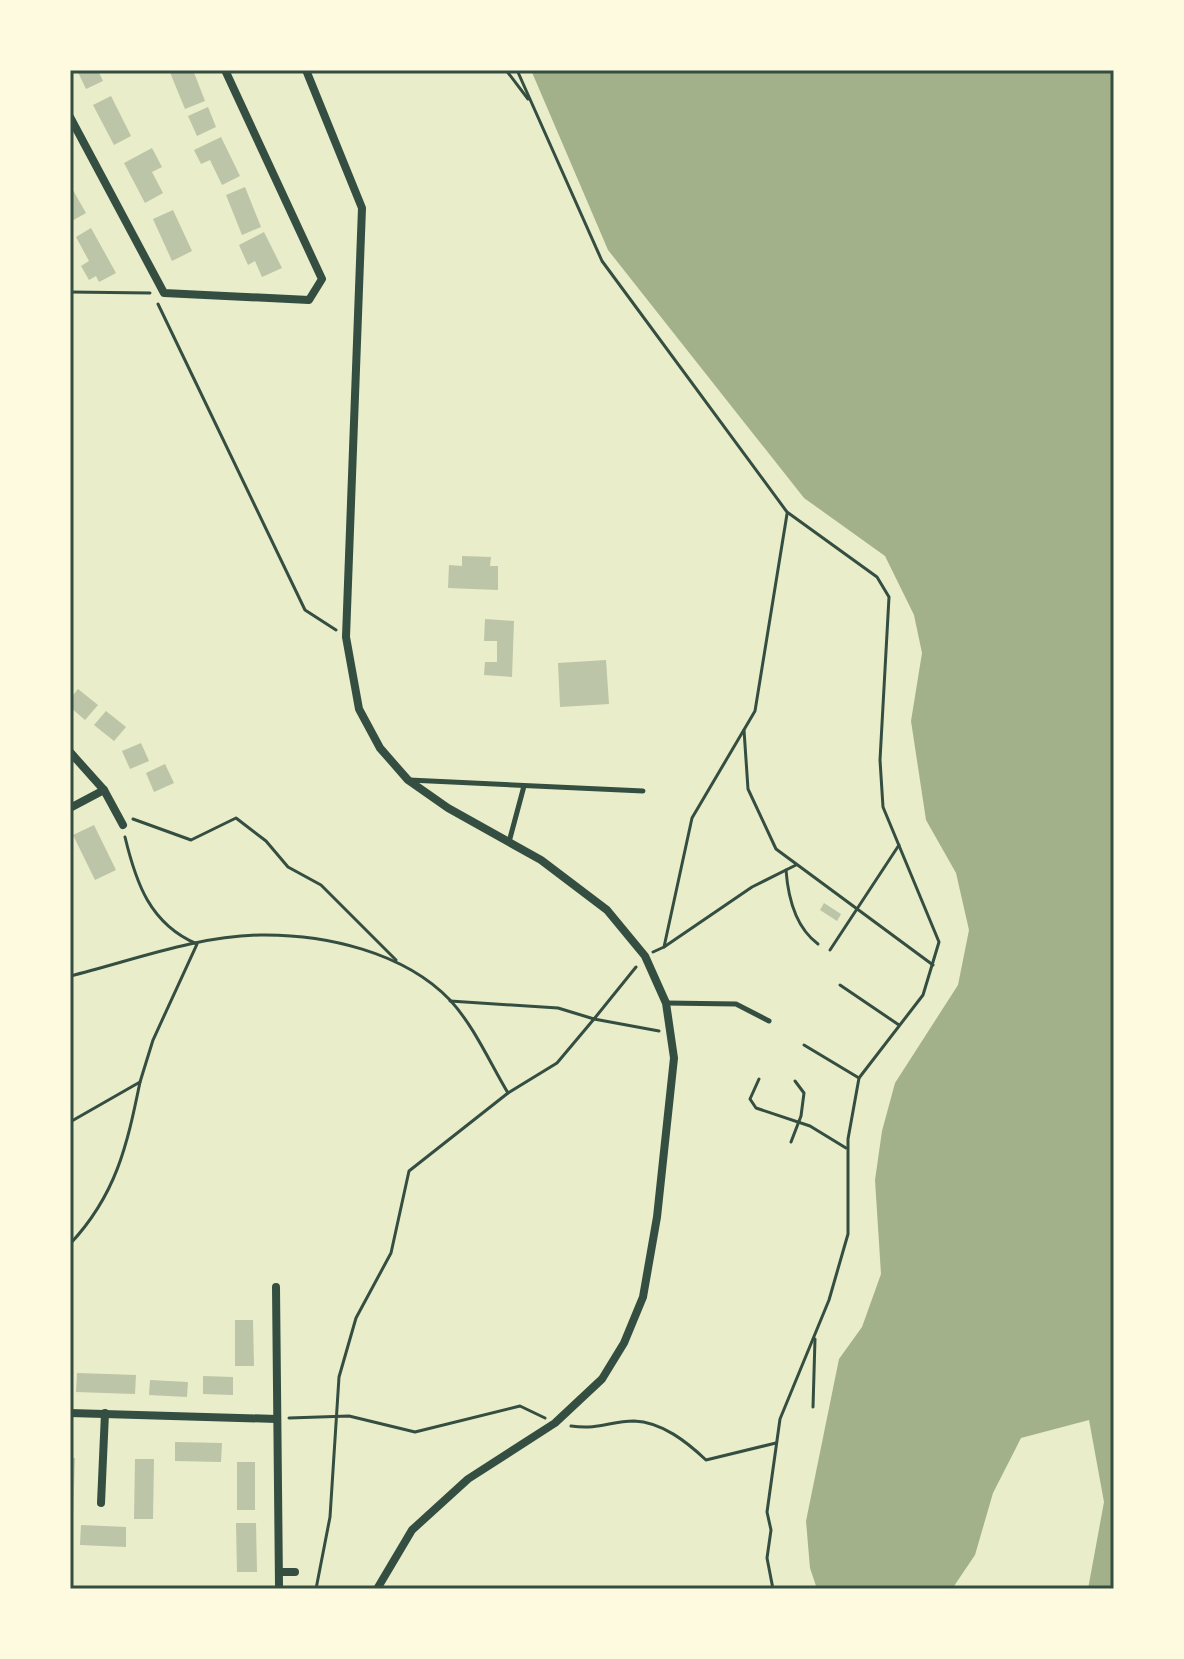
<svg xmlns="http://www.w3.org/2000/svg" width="1184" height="1659" font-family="Poppins,sans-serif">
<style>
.water{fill:#a3b18a}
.building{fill:#bcc5a7}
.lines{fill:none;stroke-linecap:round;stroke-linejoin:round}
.path{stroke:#344e41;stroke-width:3}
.service{stroke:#344e41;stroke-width:5}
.minor{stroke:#344e41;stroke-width:8}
.neatline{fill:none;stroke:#344e41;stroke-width:3}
</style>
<rect width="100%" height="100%" fill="#e9edc9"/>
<path class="water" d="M531,70H1114V1589H1088L1104,1502L1089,1420L1021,1438L993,1493L975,1555L952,1589H817L810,1568L806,1521L839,1359L862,1327L881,1274L875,1180L882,1131L895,1083L958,985L969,930L956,873L926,820L911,721L922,653L914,615L885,556L804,498L608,250Z"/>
<g class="building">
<path d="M77,70H98L103,81L86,89Z"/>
<path d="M169,70H193L205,101L185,109Z"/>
<path d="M111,96L131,136L114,145L93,105Z"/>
<path d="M208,107L216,127L197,136L188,116Z"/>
<path d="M221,137L240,176L222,185L210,160L201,164L194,150Z"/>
<path d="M152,148L162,167L152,172L163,193L145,203L124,163Z"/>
<path d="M70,185L86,213L70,222Z"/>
<path d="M245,187L261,227L242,235L226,195Z"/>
<path d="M173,210L192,251L172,261L153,219Z"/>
<path d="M91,228L116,273L99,282L96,276L89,280L81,266L89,261L76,237Z"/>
<path d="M264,232L282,268L262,277L255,261L248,265L239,245Z"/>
<path d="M462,556L491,557L490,566H498V590L448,588L449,565L462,566Z"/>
<path d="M485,619L514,621L512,677L484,675L485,662H497V641H484Z"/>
<path d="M606,660L609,704L560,707L558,663Z"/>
<path d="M78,689L98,705L85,720L70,707V699Z"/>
<path d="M106,711L126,727L114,741L94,725Z"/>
<path d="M141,743L149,761L130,769L122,751Z"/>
<path d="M165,764L174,783L154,792L146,773Z"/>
<path d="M94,825L116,870L95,880L73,835Z"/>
<path d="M824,903L841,914L837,921L820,910Z"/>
<path d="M235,1320H253L254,1366H235Z"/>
<path d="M77,1373L136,1375L135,1394L76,1392Z"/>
<path d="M203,1376L233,1377V1395L203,1394Z"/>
<path d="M150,1380L188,1382L187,1397L149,1395Z"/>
<path d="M175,1442L222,1443L221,1462L175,1461Z"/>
<path d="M70,1458H75L73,1517H70Z"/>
<path d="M135,1459H154L153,1519H134Z"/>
<rect x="237" y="1462" width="18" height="48"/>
<path d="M236,1523H256L257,1572H237Z"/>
<path d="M81,1525L126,1527V1547L80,1545Z"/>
</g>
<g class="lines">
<g class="path">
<path d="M506,70L528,99"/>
<path d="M517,70L602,261L787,512L877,577L889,597L880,760L883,807L939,942L923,995L859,1078L848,1139V1234L829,1300L780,1419L767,1512L771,1530L767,1558L773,1589"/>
<path d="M70,292L150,293"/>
<path d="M158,304L305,610L336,630"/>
<path d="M744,730L748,789L776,849L933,965"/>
<path d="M133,819L191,840L236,818L266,841L288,867L321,885L396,960"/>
<path d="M786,870C788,897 795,927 818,944"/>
<path d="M664,947L752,887L796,865"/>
<path d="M830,950L899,845"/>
<path d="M653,952L664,947L692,818L755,711L787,514"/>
<path d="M70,976C131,961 196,936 260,935C325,934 404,952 450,1000C474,1026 490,1063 508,1093L557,1063L594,1019L659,1031"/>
<path d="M840,985L899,1025"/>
<path d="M450,1001L558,1008L594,1019L636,967"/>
<path d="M804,1045L859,1078"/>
<path d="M759,1079L750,1099L756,1108L810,1126L846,1148"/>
<path d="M70,1122L140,1082L153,1040L197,944C150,924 136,883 125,837"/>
<path d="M791,1142L801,1116L804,1093L795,1081"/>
<path d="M70,1244C116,1195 127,1146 140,1082"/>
<path d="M813,1407L815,1339"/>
<path d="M289,1418L349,1416L415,1432L520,1406L545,1418"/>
<path d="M571,1426C600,1430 610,1421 634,1421C662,1422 687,1442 706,1460L776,1443"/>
<path d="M316,1589L330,1517L339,1377L356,1318L391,1253L409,1171L508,1093"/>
</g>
<g class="service">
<path d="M409,780L643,791"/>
<path d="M509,842L524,786"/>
<path d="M666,1003L736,1004L769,1021"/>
</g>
<g class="minor">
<path d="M306,70L362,208L346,637L359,709L380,748L408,780L448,808L541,860L607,910L645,956L666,1003L674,1058L657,1217L643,1297L624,1343L602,1379L555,1423L468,1479L412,1530L377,1589"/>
<path d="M70,117L164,293L309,300L322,279L225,70"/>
<path d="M70,752L104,790L123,825"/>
<path d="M70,808L104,790"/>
<path d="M276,1287L279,1586"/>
<path d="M70,1413L277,1419"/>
<path d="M101,1503L105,1413"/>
<path d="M279,1572H295"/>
</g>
</g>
<rect width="1184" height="1659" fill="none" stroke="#fefae0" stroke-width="144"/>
<rect x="72" y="72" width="1040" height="1515" class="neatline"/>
</svg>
